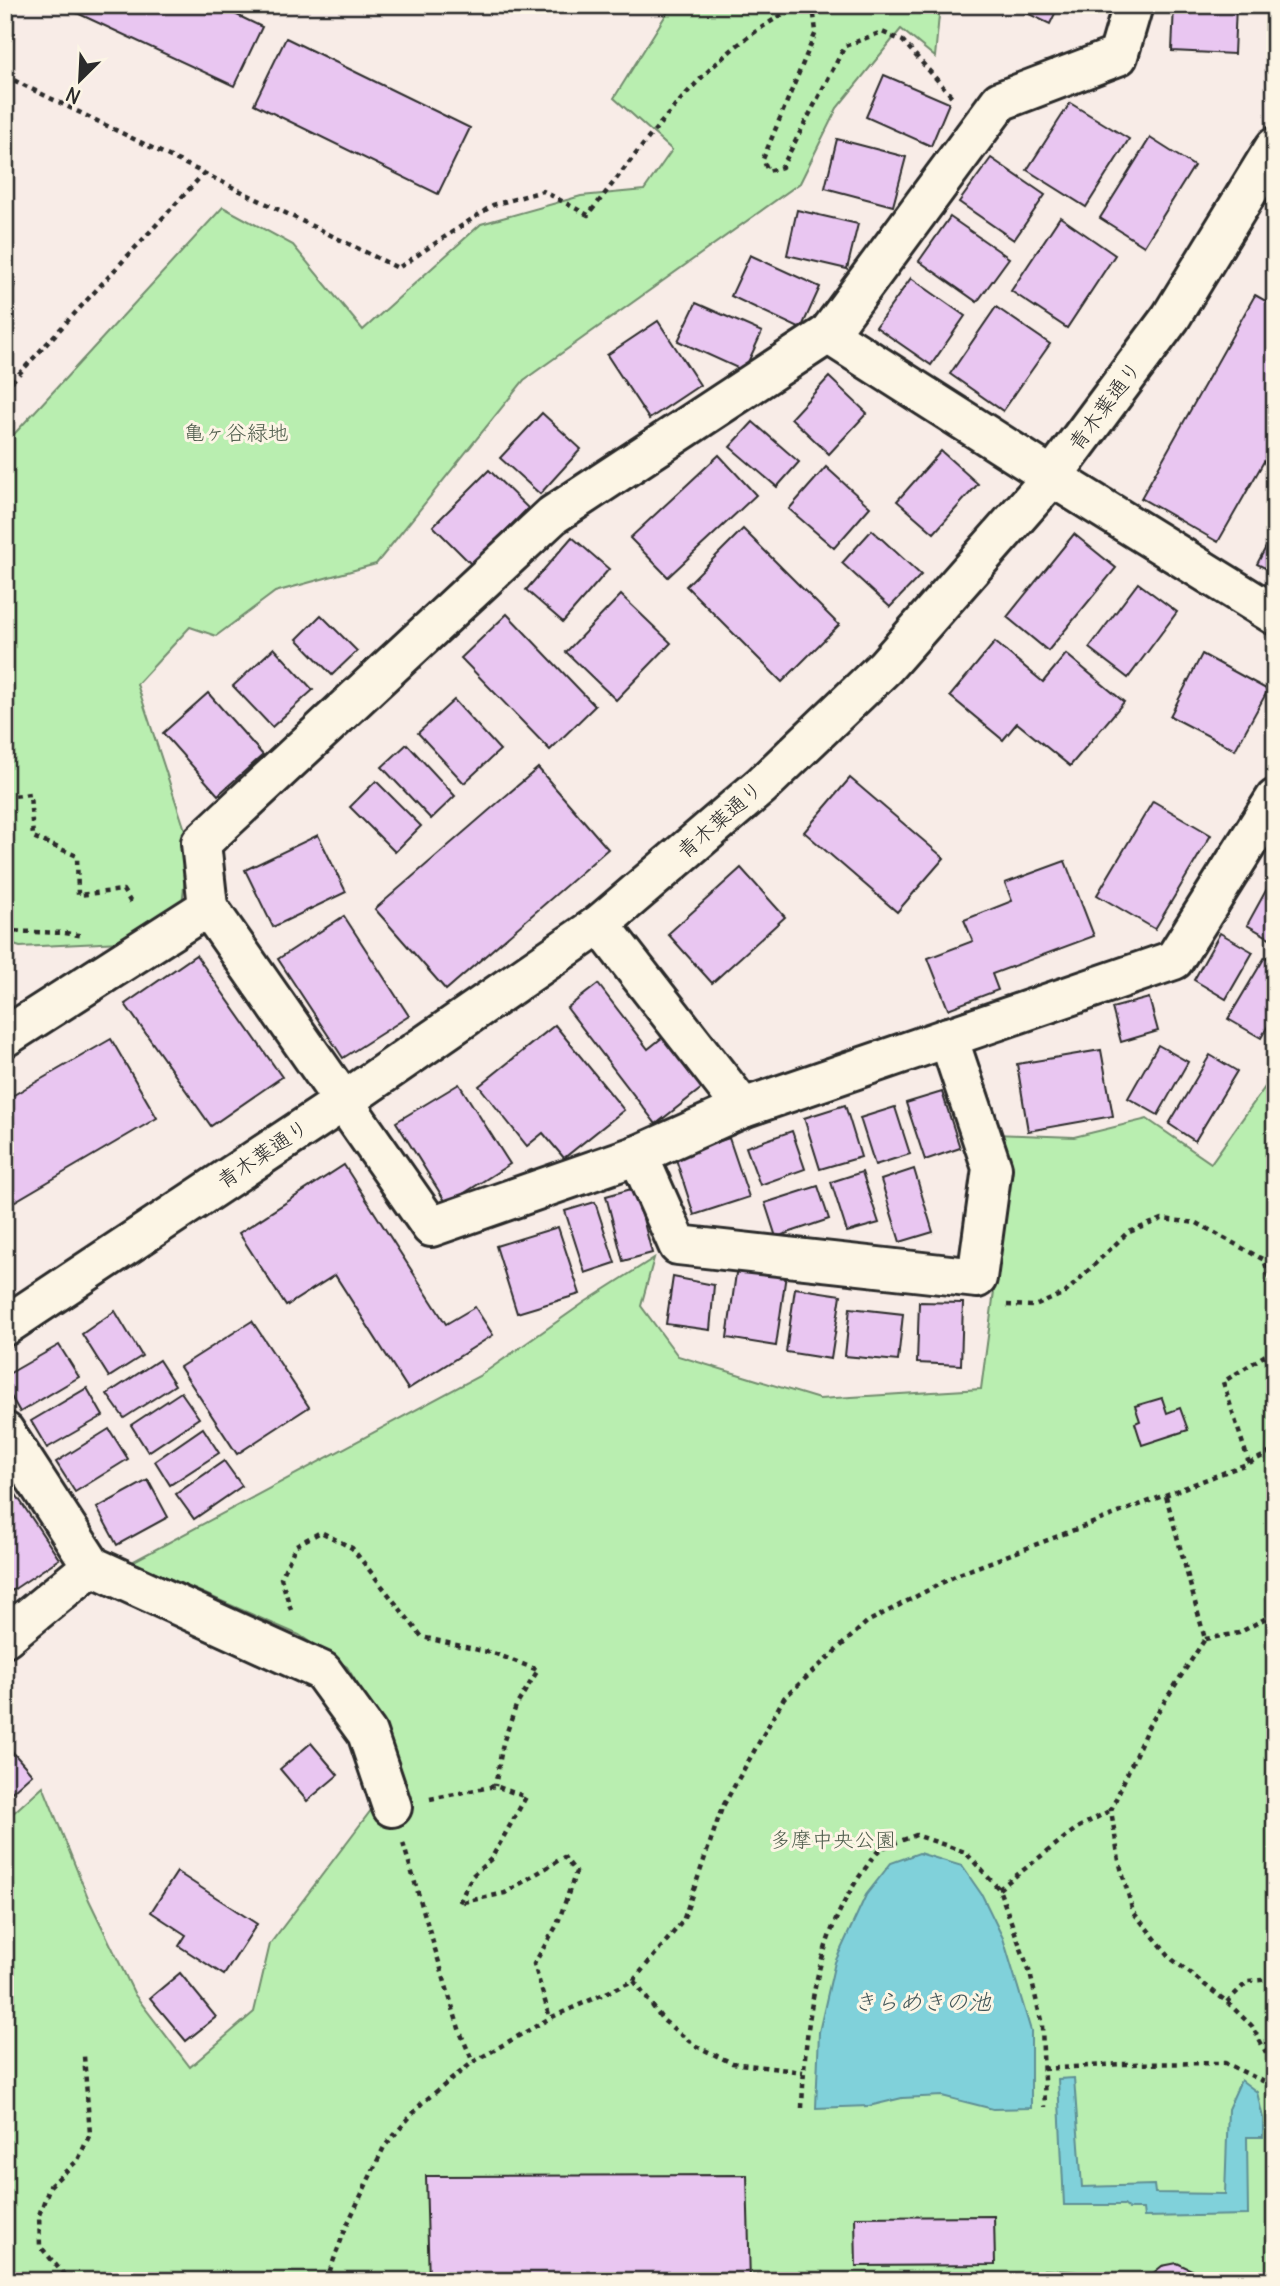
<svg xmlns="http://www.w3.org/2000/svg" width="1280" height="2286" font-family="Delius,'Klee One',sans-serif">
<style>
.green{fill:#b9eeb0;stroke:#728c6e;stroke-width:2}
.water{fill:#80d1da;stroke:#5e8f94;stroke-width:2}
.building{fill:#e9c6f1;stroke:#2b2b2b;stroke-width:2}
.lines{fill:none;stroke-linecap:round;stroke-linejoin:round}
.street-casing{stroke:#2b2b2b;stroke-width:44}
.secondary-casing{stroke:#2b2b2b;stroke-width:44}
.path{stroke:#2b2b2b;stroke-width:4.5;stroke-dasharray:5 5;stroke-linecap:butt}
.street{stroke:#fcf5e5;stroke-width:38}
.secondary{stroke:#fcf5e5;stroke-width:38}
.labels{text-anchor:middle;stroke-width:6;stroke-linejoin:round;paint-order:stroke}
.street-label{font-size:21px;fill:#2b2b2b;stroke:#fcf5e5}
.park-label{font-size:21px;fill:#4e5c4c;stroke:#fcf5e5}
.water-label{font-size:23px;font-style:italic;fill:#405457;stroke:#fcf5e5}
</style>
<rect width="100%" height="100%" fill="#f8ece7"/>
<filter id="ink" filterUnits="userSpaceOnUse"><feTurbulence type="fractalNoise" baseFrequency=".0143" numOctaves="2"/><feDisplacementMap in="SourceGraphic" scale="14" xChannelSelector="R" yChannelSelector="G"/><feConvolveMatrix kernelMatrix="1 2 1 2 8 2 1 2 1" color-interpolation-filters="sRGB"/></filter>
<g filter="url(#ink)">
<g class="green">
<path d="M672,5H940L935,57L901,29L837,108L800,183L524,380L376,564L275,592L216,636L190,627L137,684L189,842L181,913L121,942L20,947L5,942V444L223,207L293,245L363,330L481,224L581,196L644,190L672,150L614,98Z"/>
<path d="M1275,1073V2281H5V1828L11,1815L43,1786L89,1900L135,1995L190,2067L254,2012L270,1944L396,1777L383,1727L347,1667L299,1635L132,1562L481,1375L585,1302L654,1258L641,1306L678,1356L819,1399L981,1389L1009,1179L995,1134L1074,1137L1147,1119L1211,1163Z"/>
</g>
<g class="water">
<path d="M919,1853L962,1866L982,1895L1003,1938L1031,2031V2108L993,2109L942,2096L902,2098L869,2106L816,2108L819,2032L835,1962L866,1895L891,1863Z"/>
<path d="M1074,2078L1082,2187L1154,2185L1155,2193L1225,2194L1228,2109L1241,2080L1257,2092L1263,2118V2137H1247L1248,2215L1144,2217L1143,2209H1129L1124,2205H1064L1058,2079Z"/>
</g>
<g class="building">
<path d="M216,5L262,27L234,86L62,6Z"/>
<path d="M1010,5H1059L1050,24Z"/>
<path d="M1174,5H1236L1234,54L1172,51Z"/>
<path d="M286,38L470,128L438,194L254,104Z"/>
<path d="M884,75L949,103L931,146L866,117Z"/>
<path d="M1070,103L1129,139L1086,207L1027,170Z"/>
<path d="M1150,138L1194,166L1144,246L1100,218Z"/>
<path d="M837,139L906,157L893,206L825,188Z"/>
<path d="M991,158L1045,195L1014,240L959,202Z"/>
<path d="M797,210L858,224L847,269L787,255Z"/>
<path d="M950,217L1009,258L977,302L919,261Z"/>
<path d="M1060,217L1115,255L1067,328L1011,291Z"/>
<path d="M750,255L820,287L801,329L731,296Z"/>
<path d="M911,278L965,316L931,365L876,327Z"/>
<path d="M5,281L15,284L5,312Z"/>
<path d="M1255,295L1275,306V442L1218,542L1141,498Z"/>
<path d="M696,303L762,332L744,371L678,341Z"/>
<path d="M996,307L1050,344L1003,411L950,374Z"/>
<path d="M658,321L700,385L649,419L607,355Z"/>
<path d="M829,377L867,413L829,454L791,418Z"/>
<path d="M542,413L581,449L540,494L500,458Z"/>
<path d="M753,422L799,462L777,487L730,447Z"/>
<path d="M941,451L978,484L934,533L897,501Z"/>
<path d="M719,455L756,495L668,577L630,538Z"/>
<path d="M826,467L870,507L834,548L789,509Z"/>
<path d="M489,470L528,508L472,565L433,526Z"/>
<path d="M743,529L839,625L782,682L686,586Z"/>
<path d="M872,530L921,575L890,607L842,563Z"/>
<path d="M1275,530V573L1257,564Z"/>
<path d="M1074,534L1116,568L1048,651L1007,617Z"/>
<path d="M572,537L609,569L563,622L526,590Z"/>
<path d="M1138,583L1177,612L1128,678L1089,648Z"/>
<path d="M621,595L671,643L616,700L566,652Z"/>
<path d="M507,614L595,706L550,750L461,658Z"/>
<path d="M321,615L357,651L332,675L297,639Z"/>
<path d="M995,642L1043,682L1066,654L1124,702L1070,766L1017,723L1003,740L950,696Z"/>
<path d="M274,648L313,690L272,727L233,686Z"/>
<path d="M1202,654L1268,690L1235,750L1170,716Z"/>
<path d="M208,693L263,755L218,795L163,733Z"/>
<path d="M454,700L500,750L464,783L418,733Z"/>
<path d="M407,744L455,796L431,819L382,767Z"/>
<path d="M538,768L608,849L446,990L375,909Z"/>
<path d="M850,778L944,858L897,912L804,832Z"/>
<path d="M376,781L421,826L395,852L350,807Z"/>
<path d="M1153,801L1211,835L1155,929L1097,895Z"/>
<path d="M318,835L346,892L273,927L245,870Z"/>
<path d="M1065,861L1094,936L992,974L998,990L948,1009L928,958L973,941L964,920L1012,901L1005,883Z"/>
<path d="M741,868L785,917L712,983L668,934Z"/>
<path d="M1269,885L1275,889V941L1247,925Z"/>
<path d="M344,916L409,1016L343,1058L278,959Z"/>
<path d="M1220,933L1253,952L1226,999L1194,980Z"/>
<path d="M196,955L282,1077L211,1126L125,1004Z"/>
<path d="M1265,957L1275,962V1014L1261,1038L1228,1019Z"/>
<path d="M598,984L648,1049L668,1033L707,1084L656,1124L567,1008Z"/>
<path d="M1149,998L1158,1031L1121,1042L1112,1008Z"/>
<path d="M555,1025L624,1110L564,1158L543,1133L527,1146L479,1086Z"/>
<path d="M111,1039L157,1118L5,1207V1100Z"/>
<path d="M1158,1045L1188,1062L1158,1115L1128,1098Z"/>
<path d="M1101,1050L1113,1116L1028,1131L1017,1064Z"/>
<path d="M1210,1055L1237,1071L1195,1141L1169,1124Z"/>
<path d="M459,1084L510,1164L447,1204L396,1122Z"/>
<path d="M942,1092L960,1148L925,1160L906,1103Z"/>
<path d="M845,1105L861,1157L820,1169L804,1118Z"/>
<path d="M895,1107L910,1154L875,1165L860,1118Z"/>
<path d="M792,1131L805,1169L760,1185L746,1147Z"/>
<path d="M729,1138L749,1197L694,1215L675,1156Z"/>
<path d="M344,1165L446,1324L475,1307L493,1335L408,1389L335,1275L286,1306L239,1233Z"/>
<path d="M914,1169L933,1232L900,1242L881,1180Z"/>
<path d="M862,1172L879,1223L847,1232L831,1182Z"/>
<path d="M818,1186L829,1219L776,1237L765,1203Z"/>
<path d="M635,1188L652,1253L623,1261L606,1196Z"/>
<path d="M595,1202L615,1263L585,1273L565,1211Z"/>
<path d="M558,1227L580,1294L517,1313L496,1246Z"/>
<path d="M738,1259L787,1267L776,1346L727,1338Z"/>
<path d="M673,1277L714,1285L710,1330L666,1324Z"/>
<path d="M795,1288L841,1295L831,1359L786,1352Z"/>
<path d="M919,1302L963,1303L961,1365L917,1363Z"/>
<path d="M850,1308L903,1314L898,1361L845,1356Z"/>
<path d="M115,1311L142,1356L109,1377L82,1334Z"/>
<path d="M252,1321L309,1407L237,1454L180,1367Z"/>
<path d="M59,1345L79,1377L20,1412L5,1386V1376Z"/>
<path d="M159,1360L175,1385L124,1418L107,1394Z"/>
<path d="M87,1388L103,1416L47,1448L31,1421Z"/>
<path d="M181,1392L199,1418L148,1452L131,1425Z"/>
<path d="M1162,1398L1167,1413L1180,1408L1188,1430L1142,1445L1135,1423L1140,1421L1135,1406Z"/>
<path d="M203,1428L219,1453L170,1485L155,1461Z"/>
<path d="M109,1429L128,1459L75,1492L56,1462Z"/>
<path d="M224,1461L242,1486L194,1519L176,1494Z"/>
<path d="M5,1478L59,1559L10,1592L5,1585Z"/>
<path d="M148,1480L168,1517L117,1545L97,1508Z"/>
<path d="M311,1743L338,1775L307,1801L280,1769Z"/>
<path d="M10,1749L32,1774L5,1798V1753Z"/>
<path d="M177,1872L257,1924L224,1975L179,1946L186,1935L151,1912Z"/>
<path d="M180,1973L216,2017L186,2041L150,1998Z"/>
<path d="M747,2175L750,2281H429L426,2176Z"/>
<path d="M994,2216L995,2265L856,2266L855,2217Z"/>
<path d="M1177,2263L1194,2271L1202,2281H1149L1152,2274L1162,2266Z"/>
<path d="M1044,2270L1077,2272V2281H1044Z"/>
<path d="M776,2275L806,2276V2281H776Z"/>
</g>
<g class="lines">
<defs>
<g id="street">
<path d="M828,334L1052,477L1275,615"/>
<path d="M208,907L431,1227L638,1155L743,1108L1174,960L1275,799"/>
<path d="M600,924L743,1108"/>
<path d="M5,1037L208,907L201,843L553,515L828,334L1000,101L1118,56L1133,5"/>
<path d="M638,1155L678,1245L977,1278L992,1168L948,1037"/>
<path d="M5,1432L92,1566L322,1671L367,1733L392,1807"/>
<path d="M5,1637L92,1566"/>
</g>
<path id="secondary" d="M5,1326L344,1101L600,924L761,786L885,667L1052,477L1171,317L1275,147"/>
</defs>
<use href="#street" class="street-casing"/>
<use href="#secondary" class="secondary-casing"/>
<g class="path">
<path d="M5,76L398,268L493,205L543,191L588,215C649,139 708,49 798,7L814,15L816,32L763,159L768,171L782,167L845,46L882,32L903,41L954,99"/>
<path d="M5,389L205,172"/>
<path d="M5,797L30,794L33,837L77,856L78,895L123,890L133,906"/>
<path d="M5,931L65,933L84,936"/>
<path d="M1007,1305L1035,1306L1065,1293L1127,1233L1162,1219L1197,1223L1264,1260L1275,1293"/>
<path d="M1249,1463L1223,1382L1275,1349"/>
<path d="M1166,1496L1205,1639L1148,1727L1111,1810L1119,1861L1133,1912L1173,1960L1227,2002L1252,2026L1270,2060L1275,2111"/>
<path d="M291,1610L281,1578L296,1545L321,1532L352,1548L422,1637L496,1654L538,1670L516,1706L503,1743L495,1786"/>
<path d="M1205,1639L1239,1633L1275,1613"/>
<path d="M430,1799L495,1786L526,1797L491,1859L472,1876L459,1903L505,1893L564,1857L576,1872L557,1925L534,1964L550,2018"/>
<path d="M403,1843L460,2032L473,2062"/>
<path d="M999,1889L1077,1828L1111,1810"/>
<path d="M634,1981L663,2020L694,2045L732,2063L803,2072"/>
<path d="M1227,2002L1248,1981L1275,1979"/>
<path d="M1043,2069L1120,2064L1225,2063L1271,2085"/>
<path d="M802,2108C805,2027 815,1937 864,1870C869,1864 874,1853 881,1849C891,1843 905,1840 916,1835L965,1852L999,1889L1030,1973L1042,2025L1045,2107"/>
<path d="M73,2281L66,2277L40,2246L39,2215L50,2186L78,2160L90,2134L84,2056"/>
<path d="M326,2281L346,2227L384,2147L422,2103L473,2062L550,2018L633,1981L683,1921L722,1808L784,1698L867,1622L959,1574L1249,1463L1275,1450"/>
</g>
<use href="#street" class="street"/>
<use href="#secondary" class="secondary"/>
</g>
</g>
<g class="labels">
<g class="street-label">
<text transform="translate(1105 406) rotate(-53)" y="7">青木葉通り</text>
<text transform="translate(720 820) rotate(-41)" y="7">青木葉通り</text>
<text transform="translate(263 1154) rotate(-34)" y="7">青木葉通り</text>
</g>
<g class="park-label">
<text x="236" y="440">亀ヶ谷緑地</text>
<text x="833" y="1847">多摩中央公園</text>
</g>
<g class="water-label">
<text x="922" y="2010">きらめきの池</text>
</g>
</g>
<rect width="1280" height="2286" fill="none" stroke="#fcf5e5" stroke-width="28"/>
<rect x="14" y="14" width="1252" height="2258" fill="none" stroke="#2b2b2b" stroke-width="2.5" filter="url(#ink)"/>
<g transform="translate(80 80) rotate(204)" stroke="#fcf5e5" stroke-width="5" paint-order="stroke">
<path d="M0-5L12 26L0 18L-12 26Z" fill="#2b2b2b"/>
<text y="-10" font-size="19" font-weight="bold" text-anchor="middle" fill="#2b2b2b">N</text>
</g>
</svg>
